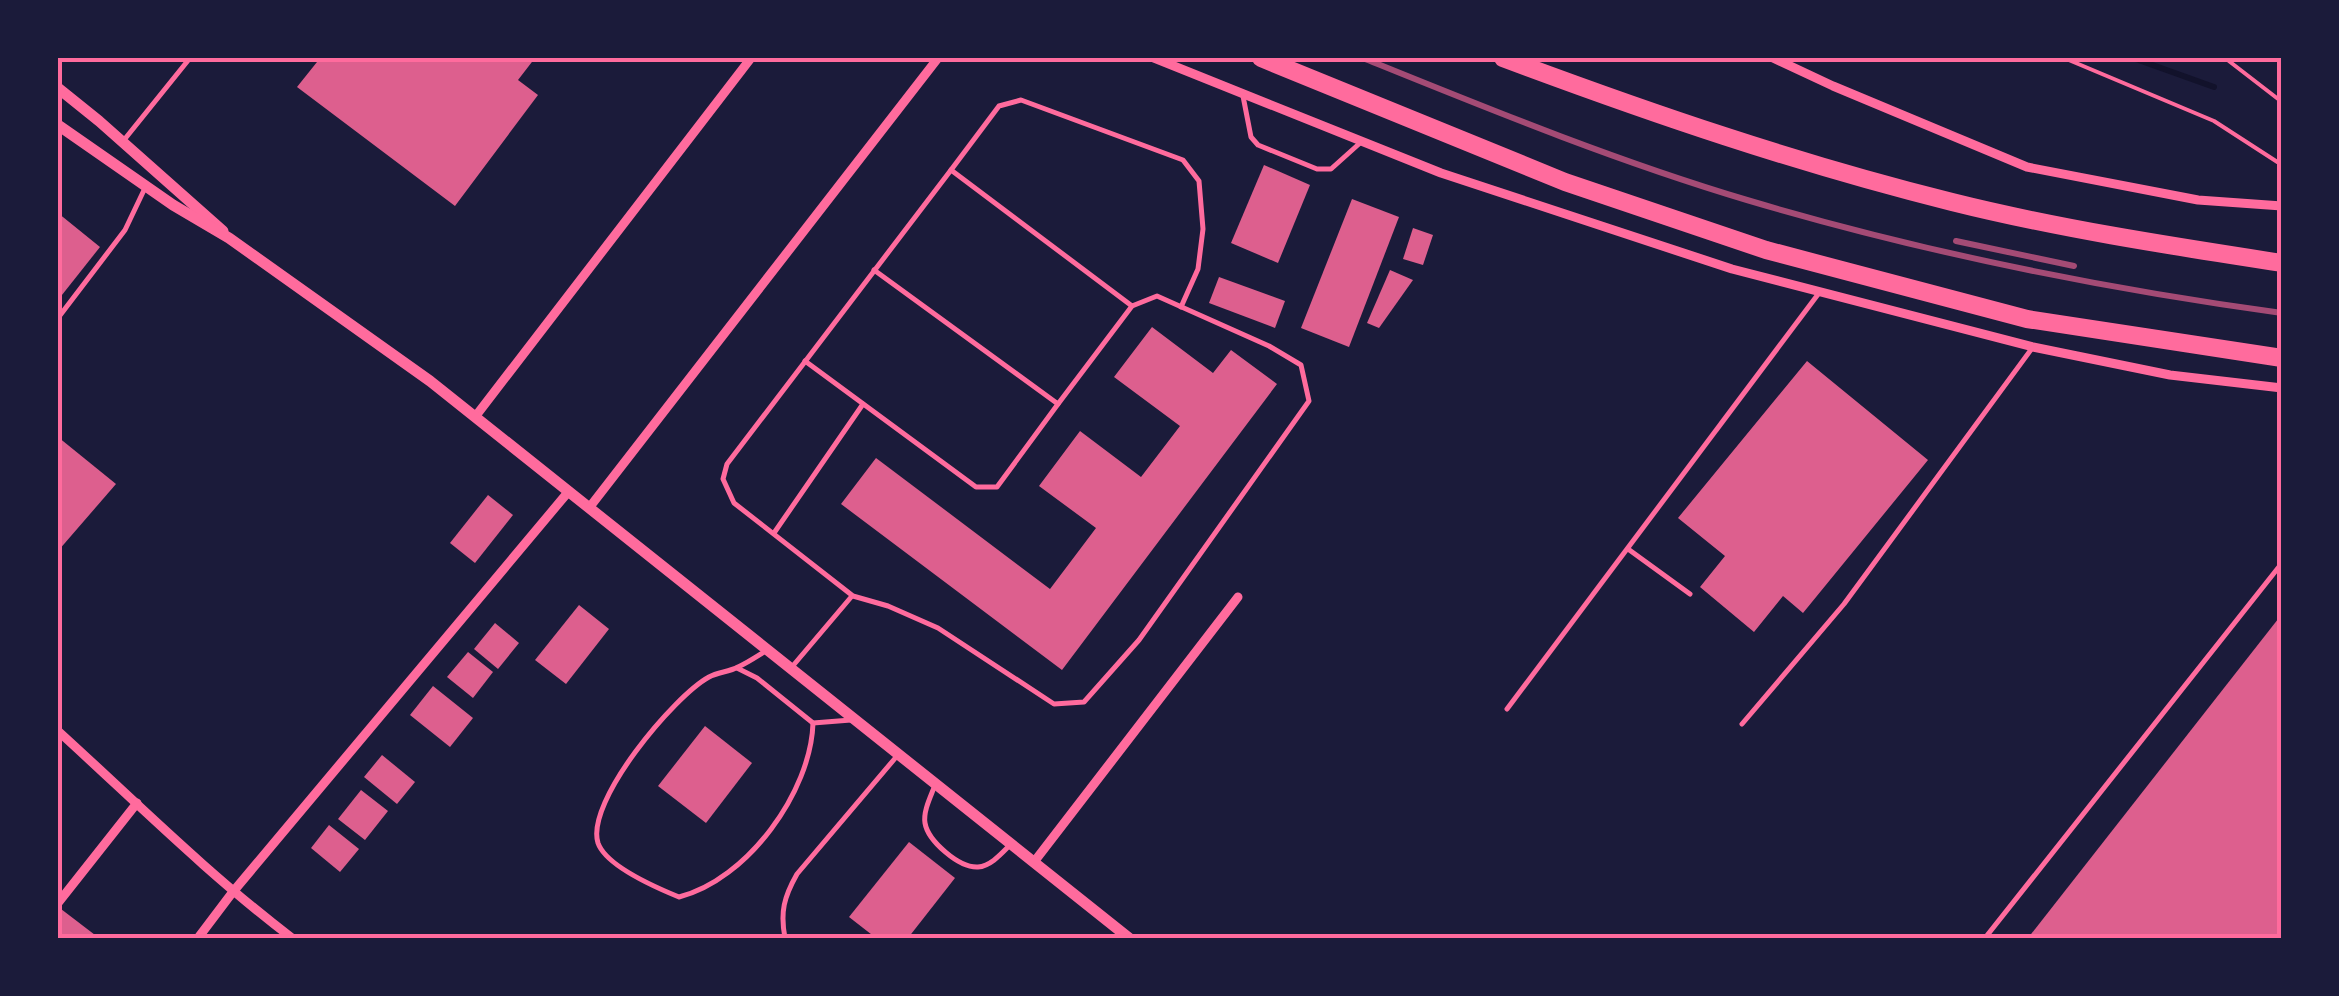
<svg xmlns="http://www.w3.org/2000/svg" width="2339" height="996" font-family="'Sofia Sans Condensed',sans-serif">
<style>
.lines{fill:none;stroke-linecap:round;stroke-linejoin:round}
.stream{stroke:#12122b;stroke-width:6}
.building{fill:#dd5f8e}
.path{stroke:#ff6b9d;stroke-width:4}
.service{stroke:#ff6b9d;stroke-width:5}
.minor{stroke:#ff6b9d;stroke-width:9}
.tertiary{stroke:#ff6b9d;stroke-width:11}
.motorway{stroke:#ff6b9d;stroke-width:18}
.rail{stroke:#a44b75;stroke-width:6}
.neatline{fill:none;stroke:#ff6b9d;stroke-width:4}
</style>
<rect width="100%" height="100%" fill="#1b1b3a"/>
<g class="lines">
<path class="stream" d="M2133,58L2214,87"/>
</g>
<g class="building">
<path d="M311,58H535L518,80L538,95L455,206L297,87L317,62Z"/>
<path d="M1264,165L1310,185L1278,263L1231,243Z"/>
<path d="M1352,199L1399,217L1349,347L1301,328Z"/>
<path d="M58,213L100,247L58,300Z"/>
<path d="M1413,228L1433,235L1423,265L1403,259Z"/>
<path d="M1390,270L1413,280L1379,328L1367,323Z"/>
<path d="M1219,277L1285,301L1275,328L1209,303Z"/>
<path d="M1152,327L1213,373L1231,350L1277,384L1062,670L841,504L876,458L1050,589L1096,528L1039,486L1080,431L1141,477L1180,426L1114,377Z"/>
<path d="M1807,361L1928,460L1803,613L1783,596L1754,632L1700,587L1725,556L1678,518Z"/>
<path d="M58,437L116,484L58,551Z"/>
<path d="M488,495L513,515L475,563L450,543Z"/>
<path d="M579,605L609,629L566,684L535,660Z"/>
<path d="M2282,614V938H2028Z"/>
<path d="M495,623L519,643L498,669L474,649Z"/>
<path d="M468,652L493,672L473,698L447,677Z"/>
<path d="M433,686L473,718L450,747L410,715Z"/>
<path d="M705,726L752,763L706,823L658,786Z"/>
<path d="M382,755L415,782L397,804L364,777Z"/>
<path d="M361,790L388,811L365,840L338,819Z"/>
<path d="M329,825L359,849L340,872L311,848Z"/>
<path d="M909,842L955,878L908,938H876L849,917Z"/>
<path d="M61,909L99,938H58V913Z"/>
</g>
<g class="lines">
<g class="path">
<path d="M2064,58L2214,121L2282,165"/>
<path d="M2225,58L2282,102"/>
</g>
<g class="service">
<path d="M1243,96L1251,137L1258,145L1317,169H1331L1360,143"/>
<path d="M124,140L190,58"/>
<path d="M951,170L1132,306L1157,296L1269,346L1301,365L1309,401L1139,640L1084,702L1054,704L938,628L888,606L853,596L734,503L723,479L727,464Z"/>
<path d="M951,170L999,106L1021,100L1183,160L1199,181L1203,229L1198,269L1181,307"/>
<path d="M874,270L1058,404L1132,306"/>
<path d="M58,318L125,230L145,188"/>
<path d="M805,361L976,487H997L1058,404"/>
<path d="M774,533L863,404"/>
<path d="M1628,549L1690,594"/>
<path d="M764,652C756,657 747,663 738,667C729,672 718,672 709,677C674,696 585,802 598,843C606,866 657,888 679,897C747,880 811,792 813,723"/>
<path d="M737,668L757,678L813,723L851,720"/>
<path d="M791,668L852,596"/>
<path d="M1507,709L1819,293"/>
<path d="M1742,724L1844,604L2033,347"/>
<path d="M935,785C931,796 923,811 925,823C928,841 959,868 978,867C991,866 1002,853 1010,845"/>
<path d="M785,938C780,912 784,897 797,874L897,756"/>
<path d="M1985,938L2282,563"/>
</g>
<g class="minor">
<path d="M1154,58L1441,173L1732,269L2033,347L2170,375L2282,388"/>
<path d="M1773,58L1833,86L2027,167L2198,200L2282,206"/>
<path d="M475,417L751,58"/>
<path d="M589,508L938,58"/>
<path d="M58,731C135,801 209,875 292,938"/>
<path d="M1034,862L1238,597"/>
<path d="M58,903L137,803"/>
<path d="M198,938L232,893L569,491"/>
</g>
<g class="tertiary">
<path d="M58,88L99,121L223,231"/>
<path d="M58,125L173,205L229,238L430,381L1129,938"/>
</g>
<g class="motorway">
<path d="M1261,58L1565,182L1766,250L2027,319L2282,358"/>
<path d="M1503,58C1650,113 1799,164 1952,202C2060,229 2172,246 2282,263"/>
</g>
<g class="rail">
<path d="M1363,58C1489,109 1616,161 1747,200C1922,252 2100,288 2282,313"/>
<path d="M1956,241L2074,266"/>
</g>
</g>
<rect width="2339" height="996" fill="none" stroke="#1b1b3a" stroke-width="120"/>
<rect x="60" y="60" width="2219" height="876" class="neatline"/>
</svg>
